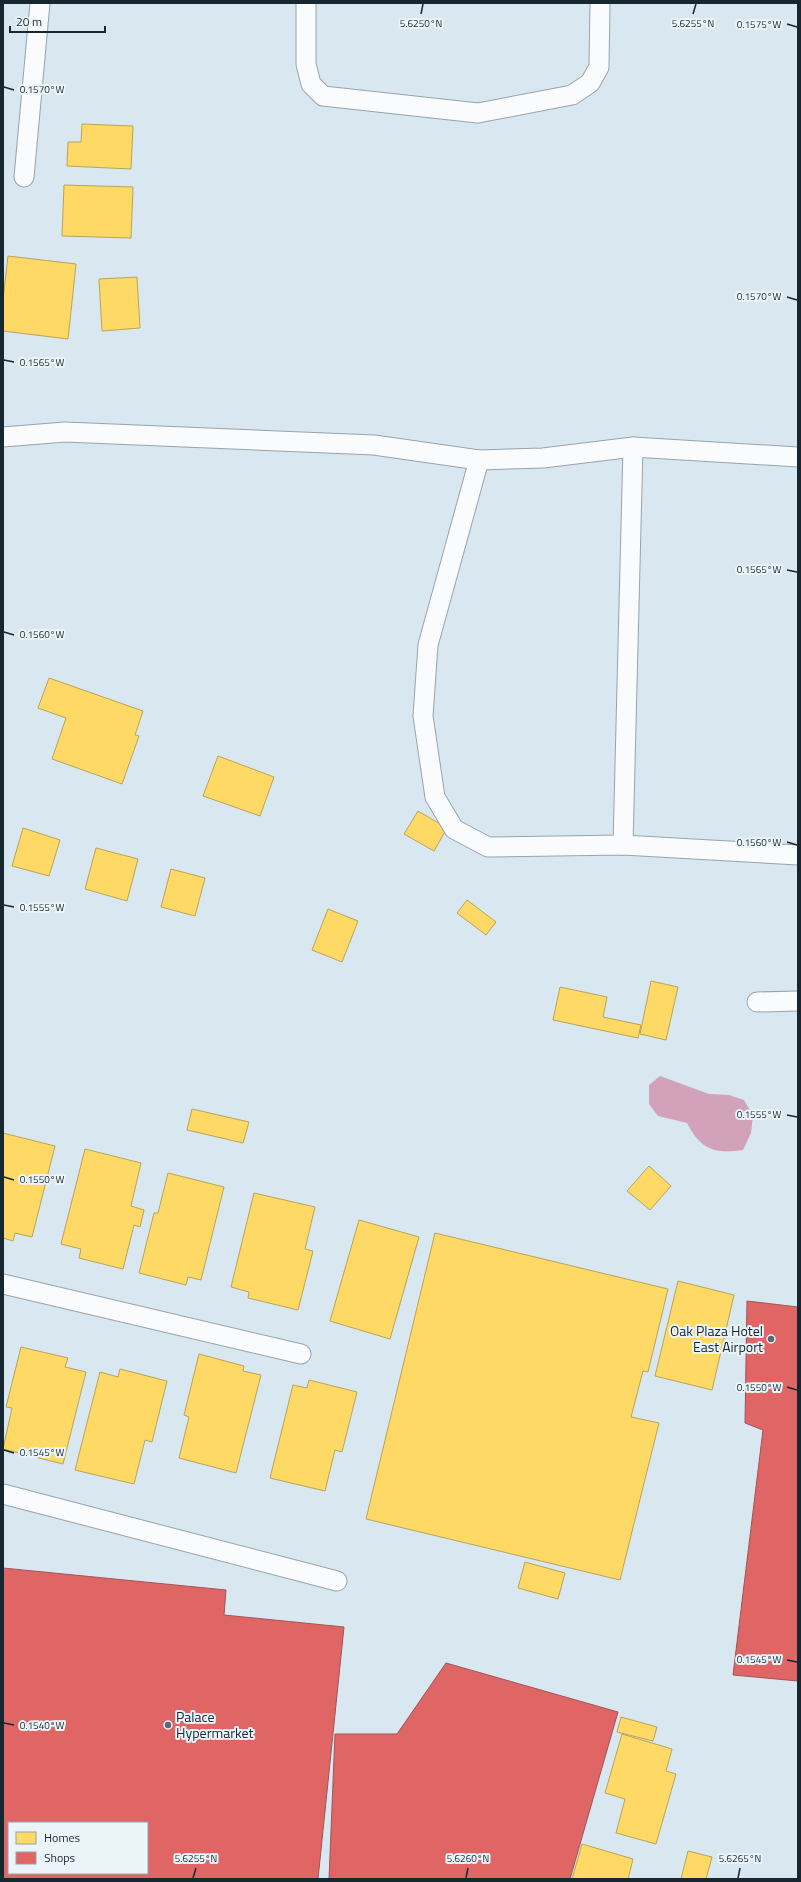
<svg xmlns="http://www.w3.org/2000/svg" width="801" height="1882" font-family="'Titillium Web',sans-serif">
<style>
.water{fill:#d1a2b9}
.homes{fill:#ffd966;stroke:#b9a456}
.shops{fill:#e06666;stroke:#a35356;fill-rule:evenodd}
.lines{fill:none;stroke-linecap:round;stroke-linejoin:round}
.service-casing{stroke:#96a4ad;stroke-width:21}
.service{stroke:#f9fbfd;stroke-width:19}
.ticks{fill:none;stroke:#162731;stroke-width:1.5}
.poi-dot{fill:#5a6a74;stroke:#ebf4f9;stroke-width:1.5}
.labels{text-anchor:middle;stroke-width:4;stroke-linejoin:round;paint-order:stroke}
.poi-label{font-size:14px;fill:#162731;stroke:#ebf4f9;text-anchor:end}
.ticks-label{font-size:10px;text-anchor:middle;fill:#162731;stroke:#ebf4f9;stroke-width:4;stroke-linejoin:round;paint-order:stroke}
</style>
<rect width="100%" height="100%" fill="#d9e7f0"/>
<path class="water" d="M660,1076L709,1094L729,1095L744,1100L753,1116L751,1133L743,1150C715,1154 701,1150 687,1123L658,1116L649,1104V1085Z"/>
<g class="homes">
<path d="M82,124L133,126L131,169L67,166L68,142H81Z"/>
<path d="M64,185L133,187L131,238L62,236Z"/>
<path d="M8,256L76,264L68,339L3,331V299Z"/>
<path d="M137,277L140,328L102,331L99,279Z"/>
<path d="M49,678L143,711L135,735L139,736L122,784L52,759L66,718L38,708Z"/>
<path d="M218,756L274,777L260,816L203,796Z"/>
<path d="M418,811L447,828L434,851L404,834Z"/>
<path d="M23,828L60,840L49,876L12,866Z"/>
<path d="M96,848L138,859L127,901L85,889Z"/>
<path d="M171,869L205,878L195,916L161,907Z"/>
<path d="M467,900L496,922L486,935L457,913Z"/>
<path d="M328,909L358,921L342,962L312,950Z"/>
<path d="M651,981L678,987L666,1040L640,1034Z"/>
<path d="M560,987L607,997L603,1017L641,1025L638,1038L553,1020Z"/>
<path d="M192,1109L249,1122L243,1143L187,1130Z"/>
<path d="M3,1133L55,1146L32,1237L15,1233L13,1241L3,1238Z"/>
<path d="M85,1149L141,1163L131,1206L144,1210L140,1227L134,1225L123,1269L79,1258L81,1249L61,1244Z"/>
<path d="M649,1166L671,1186L650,1210L627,1191Z"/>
<path d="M168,1173L224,1187L201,1280L188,1277L186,1285L139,1273L154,1213H158Z"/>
<path d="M254,1193L315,1207L305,1249L313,1251L298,1310L248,1298L249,1292L231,1287Z"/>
<path d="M359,1220L419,1237L390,1339L330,1321Z"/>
<path d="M435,1233L668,1289L648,1372L643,1371L631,1417L659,1423L620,1580L366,1519Z"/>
<path d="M678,1281L734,1295L712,1390L655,1376Z"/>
<path d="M21,1347L68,1358L65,1367L86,1372L63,1464L3,1449L12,1408L6,1407Z"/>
<path d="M199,1354L244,1366L243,1371L261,1375L236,1473L179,1458L189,1417L184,1415Z"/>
<path d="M120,1369L167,1381L152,1442L145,1440L134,1484L75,1470L100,1372L118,1377Z"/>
<path d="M309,1380L357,1392L342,1452L335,1450L325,1491L270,1478L293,1385L307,1388Z"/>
<path d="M525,1562L565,1573L558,1599L518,1588Z"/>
<path d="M621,1717L657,1727L653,1741L617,1732Z"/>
<path d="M622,1734L672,1749L666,1771L676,1774L656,1844L616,1833L625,1799L605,1793Z"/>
<path d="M582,1844L633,1859L628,1879H572Z"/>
<path d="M688,1851L712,1857L706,1879H681Z"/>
</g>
<g class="shops">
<path d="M747,1301L798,1307V1681L733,1675L763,1430L745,1423Z"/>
<path d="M3,1568L226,1590L224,1615L344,1627L318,1879H3ZM9,1823H147V1873H9Z"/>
<path d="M446,1663L618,1712L570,1879H329L335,1734H397Z"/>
</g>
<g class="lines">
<defs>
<g id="service">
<path d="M306,3V64L311,84L323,96L478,113L572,95L590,83L599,67L600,3"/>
<path d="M24,177L40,3"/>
<path d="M3,437L65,432L374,445L479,460L543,458L633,447L798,457"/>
<path d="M479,460L428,645L423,716L435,797L454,829L488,847L623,845L798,855"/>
<path d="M623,845L633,447"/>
<path d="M757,1002L798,1001"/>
<path d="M3,1284L301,1354"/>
<path d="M3,1494L337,1581"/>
</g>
</defs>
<use href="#service" class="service-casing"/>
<use href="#service" class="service"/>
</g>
<path class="ticks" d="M421,14L423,4M693,14L696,4M787,24L797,27M4,87L14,90M787,297L797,300M4,360L14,362M787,570L797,572M4,632L14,635M787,842L797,845M4,905L14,907M787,1115L797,1117M4,1177L14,1180M787,1387L797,1390M4,1450L14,1453M787,1660L797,1662M4,1723L14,1725M193,1878L196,1868M466,1878L468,1868M738,1878L740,1868"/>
<g class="poi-dot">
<circle cx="771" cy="1339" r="4"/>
<circle cx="168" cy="1725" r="4"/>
</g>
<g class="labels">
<g class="poi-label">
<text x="763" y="1336">Oak Plaza Hotel<tspan x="763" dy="16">East Airport</tspan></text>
<text x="176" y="1722" text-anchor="start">Palace<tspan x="176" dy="16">Hypermarket</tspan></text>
</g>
</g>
<g class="ticks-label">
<text x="421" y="27">5.6250°N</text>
<text x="693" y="27">5.6255°N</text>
<text x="759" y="28">0.1575°W</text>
<text x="42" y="93">0.1570°W</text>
<text x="759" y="300">0.1570°W</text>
<text x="42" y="366">0.1565°W</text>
<text x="759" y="573">0.1565°W</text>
<text x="42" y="638">0.1560°W</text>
<text x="759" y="846">0.1560°W</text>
<text x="42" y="911">0.1555°W</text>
<text x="759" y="1118">0.1555°W</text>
<text x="42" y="1183">0.1550°W</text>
<text x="759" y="1391">0.1550°W</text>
<text x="42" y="1456">0.1545°W</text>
<text x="759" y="1663">0.1545°W</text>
<text x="42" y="1729">0.1540°W</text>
<text x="196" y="1862">5.6255°N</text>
<text x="468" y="1862">5.6260°N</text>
<text x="740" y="1862">5.6265°N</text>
</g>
<rect width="801" height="1882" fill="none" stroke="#162731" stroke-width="8"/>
<rect x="8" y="1822" width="140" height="52" fill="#ebf4f9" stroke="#96a2a9"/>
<rect x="16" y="1832" width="20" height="12" fill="#ffd966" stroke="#96a2a9"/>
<text x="44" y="1842" font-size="12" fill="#162731">Homes</text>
<rect x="16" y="1852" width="20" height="12" fill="#e06666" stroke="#96a2a9"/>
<text x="44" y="1862" font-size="12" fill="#162731">Shops</text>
<path d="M10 26v6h95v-6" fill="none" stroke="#162731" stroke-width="2"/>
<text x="16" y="26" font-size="12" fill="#162731" stroke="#ebf4f9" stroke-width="3" paint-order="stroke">20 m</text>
</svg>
